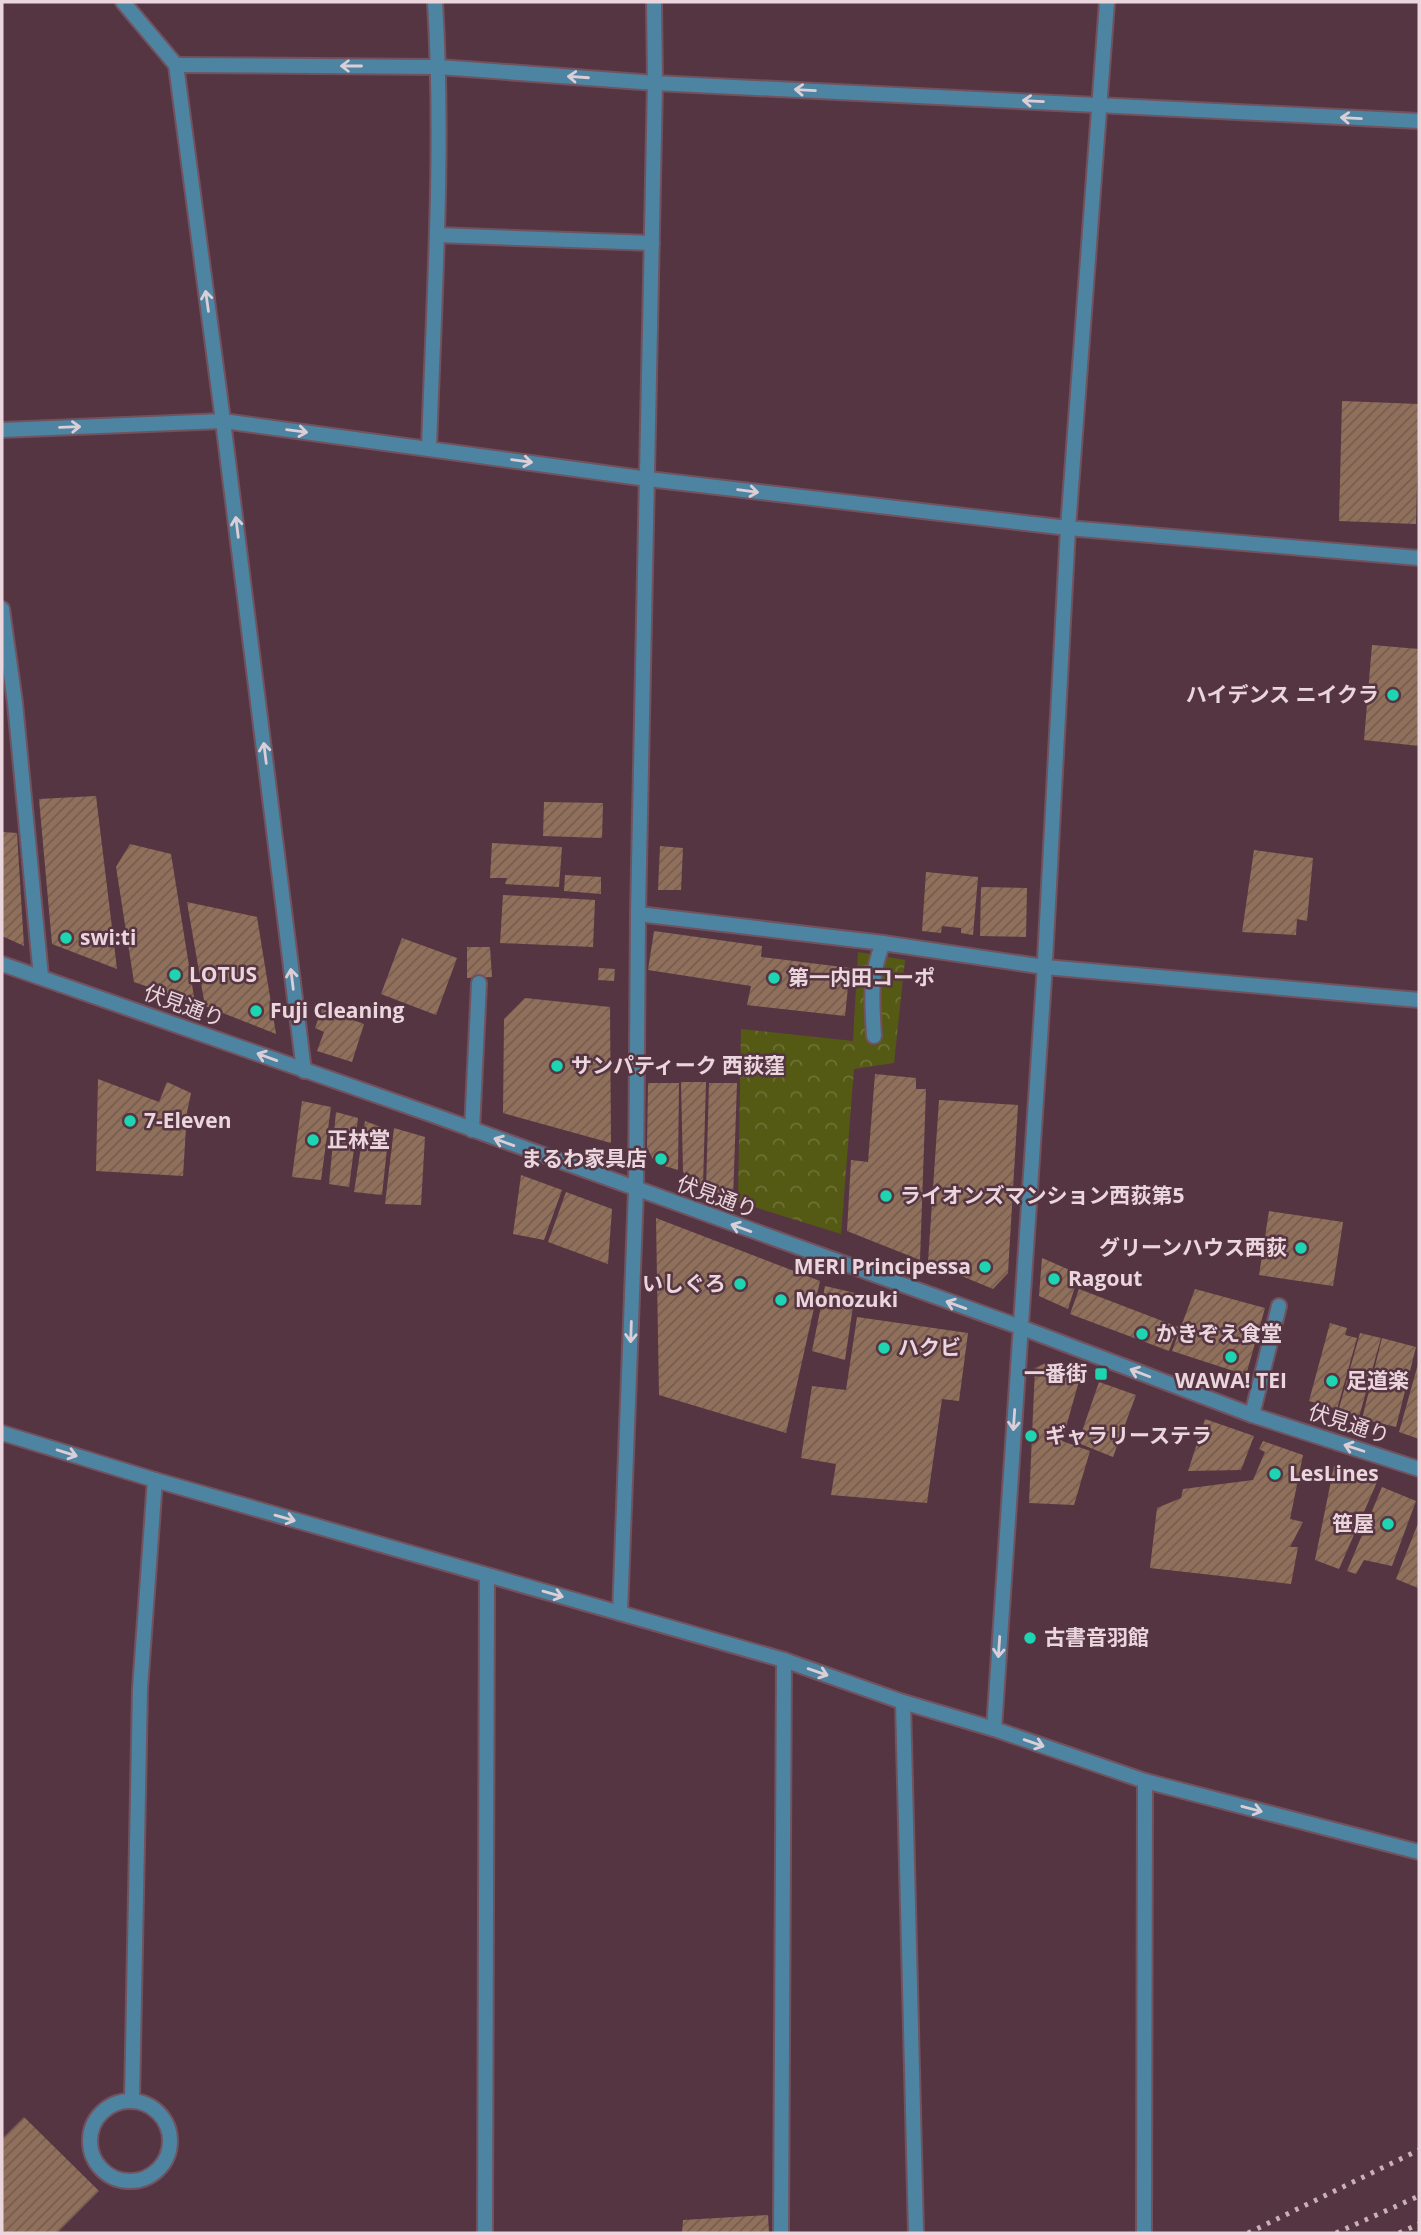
<svg xmlns="http://www.w3.org/2000/svg" width="1421" height="2235" font-family="'Open Sans','Noto Sans JP',sans-serif">
<style>
.park{fill:url(#park-crowns)}
.building{fill:url(#building-hatch)}
.lines{fill:none;stroke-linecap:round;stroke-linejoin:round}
.service-casing{stroke:#71525e;stroke-width:18}
.minor-casing{stroke:#71525e;stroke-width:18}
.tertiary-casing{stroke:#71525e;stroke-width:18}
.service{stroke:#4d84a2;stroke-width:14}
.minor{stroke:#4d84a2;stroke-width:14}
.tertiary{stroke:#4d84a2;stroke-width:14}
.rail{stroke:#c9b1ba;stroke-width:5;stroke-dasharray:3.5 7;stroke-linecap:butt}
.oneway{stroke:#dbced7}
.poi-dot{fill:#1dd5b1;stroke:#563542;stroke-width:2.5}
.labels{text-anchor:middle;stroke-width:5;stroke-linejoin:round;paint-order:stroke}
.poi-label{font-size:21px;font-weight:bold;fill:#ebd6dd;stroke:#563542;text-anchor:start}
.street-label{font-size:21px;fill:#ebd6dd;stroke:#563542}
</style>
<defs>
<pattern id="park-crowns" width="20" height="18" patternUnits="userSpaceOnUse" patternTransform="scale(1.75)"><rect width="20" height="18" fill="#545a14"/><path d="M2 6a3 3 0 1 1 6 0M12 15a3 3 0 1 1 6 0" fill="none" stroke="#6d7136"/></pattern>
<pattern id="building-hatch" width="6" height="6" patternUnits="userSpaceOnUse" patternTransform="scale(1.75)"><rect width="6" height="6" fill="#91705b"/><path d="M-1 1l2-2M0 6l6-6M5 7l2-2" fill="none" stroke="#735d51"/></pattern>
</defs>
<rect width="100%" height="100%" fill="#563542"/>
<path class="park" d="M858,952L905,960L894,1063L854,1069L841,1234L738,1202L741,1029L853,1041Z"/>
<g class="building">
<path d="M1342,401L1419,404L1416,524L1339,521Z"/>
<path d="M1372,645L1419,649V746L1364,740Z"/>
<path d="M96,796L117,969L52,944L39,799Z"/>
<path d="M544,802L603,803L602,838L543,836Z"/>
<path d="M2,832L17,833L24,946L2,936Z"/>
<path d="M492,843L562,847L559,887L505,884L507,878H490Z"/>
<path d="M130,844L171,854L195,1003L134,982L116,867Z"/>
<path d="M660,846L683,848L681,890H658Z"/>
<path d="M1254,850L1313,858L1307,921L1297,919L1296,935L1242,932Z"/>
<path d="M926,872L978,877L973,935L961,933V928L942,926L941,933L922,931Z"/>
<path d="M565,875L601,877V894L564,891Z"/>
<path d="M981,887L1027,888L1026,937L980,936Z"/>
<path d="M503,895L595,900L593,947L500,943Z"/>
<path d="M187,902L257,917L276,1034L205,1006Z"/>
<path d="M654,931L762,946L761,957L850,968L845,1016L747,1005L751,986L648,970Z"/>
<path d="M402,938L457,958L436,1015L381,994Z"/>
<path d="M467,947H490L492,977L467,978Z"/>
<path d="M599,968L615,969L614,981L598,980Z"/>
<path d="M525,998L610,1007L611,1143L503,1113L504,1019Z"/>
<path d="M322,1009L364,1024L352,1062L317,1051L324,1032L315,1028Z"/>
<path d="M875,1074L916,1078V1089H926L920,1260L847,1231L851,1160L868,1162Z"/>
<path d="M98,1079L159,1102L167,1082L191,1093L187,1112L183,1176L96,1171Z"/>
<path d="M681,1082H706L703,1185L686,1179L683,1171Z"/>
<path d="M648,1083H679L678,1170L655,1163L647,1148Z"/>
<path d="M709,1083H737L733,1199L706,1189Z"/>
<path d="M939,1100L1018,1105L1008,1273L993,1289L928,1262Z"/>
<path d="M302,1101L331,1107L321,1180L292,1177Z"/>
<path d="M336,1112L358,1118L349,1187L329,1184Z"/>
<path d="M365,1121L389,1130L382,1195L354,1192Z"/>
<path d="M394,1128L425,1137L421,1205L385,1204Z"/>
<path d="M521,1175L562,1190L544,1240L513,1234Z"/>
<path d="M566,1192L612,1209L608,1264L548,1242Z"/>
<path d="M1269,1211L1343,1222L1333,1286L1259,1275Z"/>
<path d="M656,1218L820,1281L786,1433L659,1395Z"/>
<path d="M1042,1258L1079,1274L1068,1309L1039,1296Z"/>
<path d="M825,1286L855,1293L845,1360L812,1351Z"/>
<path d="M1079,1289L1178,1327L1169,1351L1070,1314Z"/>
<path d="M1195,1289L1265,1308L1246,1375L1172,1351Z"/>
<path d="M857,1317L968,1333L959,1401L942,1399L927,1503L831,1495L836,1464L801,1458L812,1386L846,1390Z"/>
<path d="M1330,1323L1347,1328L1345,1335L1357,1338L1337,1409L1309,1401Z"/>
<path d="M1360,1333L1381,1338L1359,1417L1338,1412Z"/>
<path d="M1382,1338L1416,1347L1396,1427L1362,1419Z"/>
<path d="M1048,1362L1081,1374L1062,1441L1090,1451L1074,1505L1029,1503L1035,1368Z"/>
<path d="M1418,1364H1419V1439L1399,1432Z"/>
<path d="M1099,1382L1136,1395L1113,1457L1078,1443Z"/>
<path d="M1205,1419L1254,1436L1241,1470L1188,1471Z"/>
<path d="M1263,1441L1303,1455L1290,1519L1303,1522L1290,1547H1298L1291,1584L1150,1568L1157,1508L1181,1498L1183,1489L1253,1480L1265,1452L1259,1449Z"/>
<path d="M1334,1466L1377,1482L1339,1569L1315,1560Z"/>
<path d="M1382,1487L1416,1501L1392,1566L1364,1560L1356,1574L1347,1571Z"/>
<path d="M1419,1521V1585L1418,1588L1396,1579Z"/>
<path d="M24,2117L99,2191L57,2233H2V2139Z"/>
<path d="M768,2215L769,2233H682L683,2220Z"/>
</g>
<g class="lines">
<defs>
<g id="service">
<path d="M874,1036C872,998 869,979 883,943"/>
<path d="M472,1130L479,983"/>
<path d="M1252,1415L1279,1306"/>
<path d="M903,1702L916,2233"/>
<path d="M132,2101L140,1689L155,1480"/>
<circle cx="130" cy="2141" r="40"/>
<path d="M1144,2233L1145,1781"/>
</g>
<g id="minor">
<path d="M123,2L176,65L223,421L304,1071"/>
<path d="M176,65L439,67L655,83L1419,121"/>
<path d="M437,235L652,243"/>
<path d="M2,430L223,421L648,479L1068,528L1419,558"/>
<path d="M429,448C434,299 444,150 435,2"/>
<path d="M2,609L15,703L41,977"/>
<path d="M638,914L883,943L1045,967L1419,1000"/>
<path d="M2,1433L155,1480L784,1660L903,1702L994,1729L1145,1781L1419,1852"/>
<path d="M620,1613L636,1190L638,914L655,83L654,2"/>
<path d="M994,1729L1044,979L1068,528L1107,2"/>
<path d="M485,2233L487,1576"/>
<path d="M781,2233L784,1660"/>
</g>
<path id="tertiary" d="M2,964L433,1115L1020,1327L1252,1415L1419,1469"/>
</defs>
<use href="#service" class="service-casing"/>
<use href="#minor" class="minor-casing"/>
<use href="#tertiary" class="tertiary-casing"/>
<use href="#service" class="service"/>
<use href="#minor" class="minor"/>
<use href="#tertiary" class="tertiary"/>
<g class="rail">
<path d="M1248,2233L1419,2150"/>
<path d="M1336,2233L1419,2196"/>
<path d="M1399,2233L1419,2224"/>
</g>
</g>
<defs><path id="oneway-shaft" d="M-6 0H5M1.5-3L5.5 0L1.5 3" fill="none" stroke-width="1.6" stroke-linecap="round" stroke-linejoin="round" transform="scale(1.75)"/></defs>
<g class="oneway">
<use href="#oneway-shaft" transform="translate(351 66) rotate(-180)"/>
<use href="#oneway-shaft" transform="translate(578 77) rotate(-176)"/>
<use href="#oneway-shaft" transform="translate(805 90) rotate(-177)"/>
<use href="#oneway-shaft" transform="translate(1033 101) rotate(-177)"/>
<use href="#oneway-shaft" transform="translate(1351 118) rotate(-177)"/>
<use href="#oneway-shaft" transform="translate(207 301) rotate(-98)"/>
<use href="#oneway-shaft" transform="translate(70 427) rotate(-2)"/>
<use href="#oneway-shaft" transform="translate(297 431) rotate(7)"/>
<use href="#oneway-shaft" transform="translate(522 461) rotate(8)"/>
<use href="#oneway-shaft" transform="translate(748 491) rotate(7)"/>
<use href="#oneway-shaft" transform="translate(237 527) rotate(-97)"/>
<use href="#oneway-shaft" transform="translate(265 753) rotate(-97)"/>
<use href="#oneway-shaft" transform="translate(292 979) rotate(-97)"/>
<use href="#oneway-shaft" transform="translate(267 1057) rotate(-160)"/>
<use href="#oneway-shaft" transform="translate(504 1142) rotate(-160)"/>
<use href="#oneway-shaft" transform="translate(741 1228) rotate(-160)"/>
<use href="#oneway-shaft" transform="translate(956 1305) rotate(-160)"/>
<use href="#oneway-shaft" transform="translate(631 1332) rotate(92)"/>
<use href="#oneway-shaft" transform="translate(1140 1373) rotate(-159)"/>
<use href="#oneway-shaft" transform="translate(1014 1420) rotate(94)"/>
<use href="#oneway-shaft" transform="translate(1354 1448) rotate(-162)"/>
<use href="#oneway-shaft" transform="translate(67 1453) rotate(17)"/>
<use href="#oneway-shaft" transform="translate(285 1518) rotate(16)"/>
<use href="#oneway-shaft" transform="translate(553 1594) rotate(16)"/>
<use href="#oneway-shaft" transform="translate(999 1647) rotate(94)"/>
<use href="#oneway-shaft" transform="translate(818 1672) rotate(19)"/>
<use href="#oneway-shaft" transform="translate(1034 1743) rotate(19)"/>
<use href="#oneway-shaft" transform="translate(1252 1809) rotate(15)"/>
</g>
<g class="poi-dot">
<circle cx="1393" cy="695" r="7"/>
<circle cx="66" cy="938" r="7"/>
<circle cx="175" cy="975" r="7"/>
<circle cx="774" cy="978" r="7"/>
<circle cx="256" cy="1011" r="7"/>
<circle cx="557" cy="1066" r="7"/>
<circle cx="130" cy="1121" r="7"/>
<circle cx="313" cy="1140" r="7"/>
<circle cx="661" cy="1159" r="7"/>
<circle cx="886" cy="1196" r="7"/>
<circle cx="1301" cy="1248" r="7"/>
<circle cx="985" cy="1267" r="7"/>
<circle cx="1054" cy="1279" r="7"/>
<circle cx="740" cy="1284" r="7"/>
<circle cx="781" cy="1300" r="7"/>
<circle cx="1142" cy="1334" r="7"/>
<circle cx="884" cy="1348" r="7"/>
<circle cx="1231" cy="1357" r="7"/>
<rect x="1094" y="1367" width="14" height="14" rx="3.5"/>
<circle cx="1332" cy="1381" r="7"/>
<circle cx="1031" cy="1436" r="7"/>
<circle cx="1275" cy="1474" r="7"/>
<circle cx="1388" cy="1524" r="7"/>
<circle cx="1030" cy="1638" r="7"/>
</g>
<g class="labels">
<g class="poi-label">
<text x="1379" y="702" text-anchor="end">ハイデンス ニイクラ</text>
<text x="80" y="945">swi:ti</text>
<text x="189" y="982">LOTUS</text>
<text x="788" y="985">第一内田コーポ</text>
<text x="270" y="1018">Fuji Cleaning</text>
<text x="571" y="1073">サンパティーク 西荻窪</text>
<text x="144" y="1128">7-Eleven</text>
<text x="327" y="1147">正林堂</text>
<text x="647" y="1166" text-anchor="end">まるわ家具店</text>
<text x="900" y="1203">ライオンズマンション西荻第5</text>
<text x="1287" y="1255" text-anchor="end">グリーンハウス西荻</text>
<text x="971" y="1274" text-anchor="end">MERI Principessa</text>
<text x="1068" y="1286">Ragout</text>
<text x="726" y="1291" text-anchor="end">いしぐろ</text>
<text x="795" y="1307">Monozuki</text>
<text x="1156" y="1341">かきぞえ食堂</text>
<text x="898" y="1355">ハクビ</text>
<text x="1087" y="1381" text-anchor="end">一番街</text>
<text x="1231" y="1388" text-anchor="middle">WAWA! TEI</text>
<text x="1346" y="1388">足道楽</text>
<text x="1045" y="1443">ギャラリーステラ</text>
<text x="1289" y="1481">LesLines</text>
<text x="1374" y="1531" text-anchor="end">笹屋</text>
<text x="1044" y="1645">古書音羽館</text>
</g>
<g class="street-label">
<text transform="translate(184 1006) rotate(20)" y="7">伏見通り</text>
<text transform="translate(717 1197) rotate(20)" y="7">伏見通り</text>
<text transform="translate(1349 1424) rotate(18)" y="7">伏見通り</text>
</g>
</g>
<rect width="1421" height="2235" fill="none" stroke="#ebd6dd" stroke-width="7"/>
</svg>
